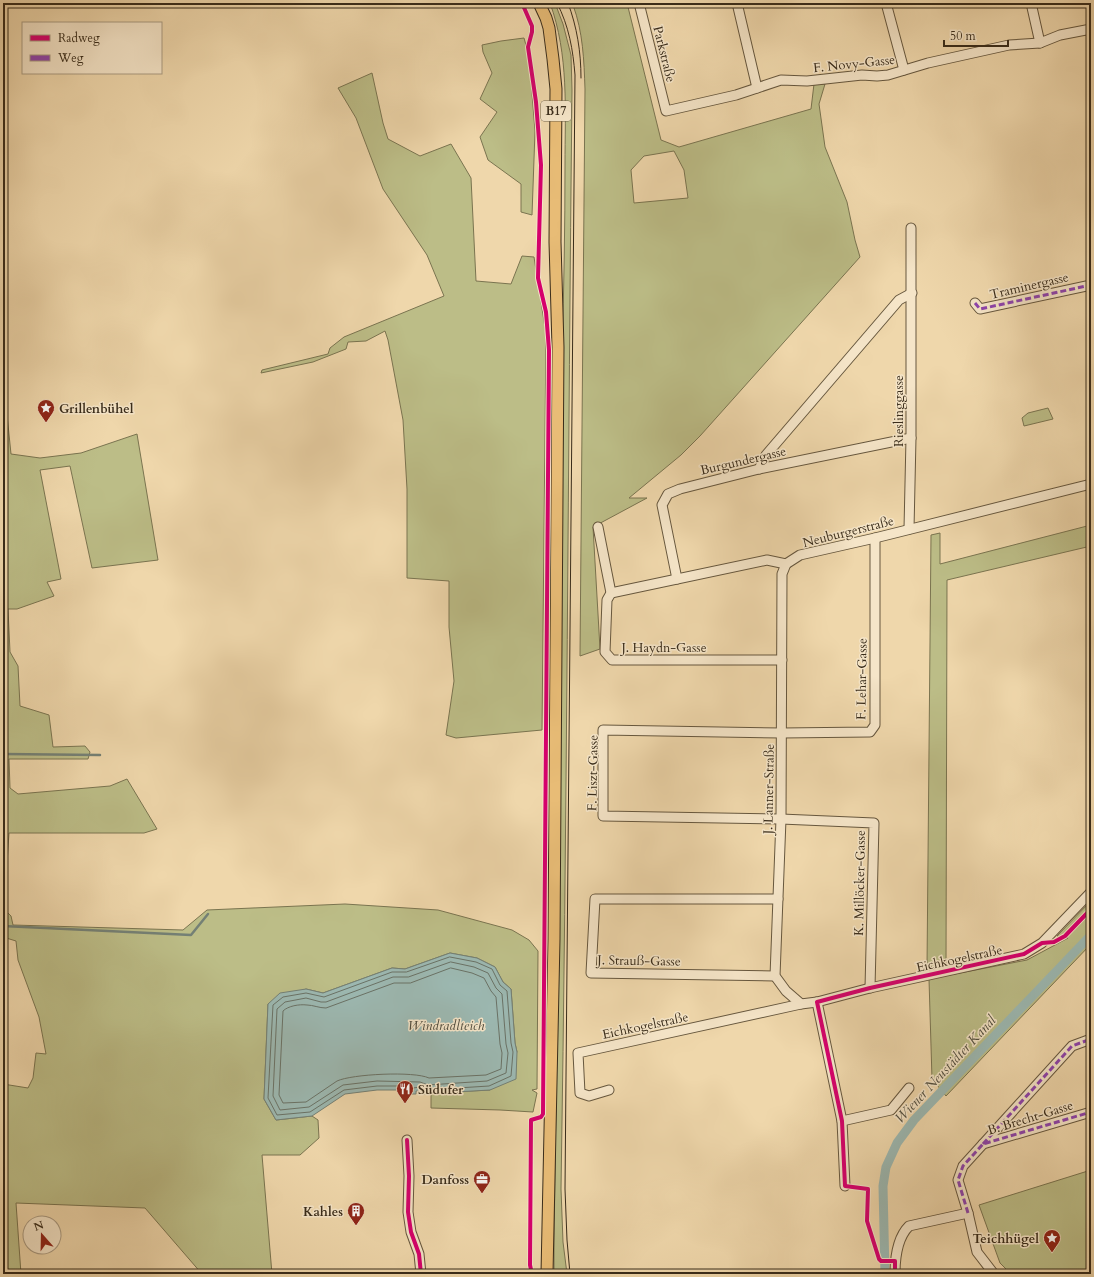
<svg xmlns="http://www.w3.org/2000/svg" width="1094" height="1277" font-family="Cardo,serif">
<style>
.green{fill:#bcbd87;stroke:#7a7450;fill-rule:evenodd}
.water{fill:#9cb8b1;stroke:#748075}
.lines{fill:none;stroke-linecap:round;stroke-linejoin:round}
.shore{stroke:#6a7266;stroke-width:1}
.stream{stroke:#748075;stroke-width:2.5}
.canal{stroke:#9cb8b1;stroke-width:9}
.minor-casing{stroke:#66573e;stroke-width:11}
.major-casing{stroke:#392c1a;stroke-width:13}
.minor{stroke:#f5e5c8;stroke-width:9}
.major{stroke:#e8bc76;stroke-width:11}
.tram{stroke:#392c1a;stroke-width:1}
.quiet{stroke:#8e44ad;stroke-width:3;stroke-dasharray:6 3;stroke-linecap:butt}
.cycleway-casing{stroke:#f5e5c8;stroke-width:6}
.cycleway{stroke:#d6006c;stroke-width:4}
.labels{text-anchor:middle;stroke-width:3;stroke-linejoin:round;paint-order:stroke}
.shield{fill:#f5e5c8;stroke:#71644e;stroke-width:1}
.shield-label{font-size:12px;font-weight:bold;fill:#392c1a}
.street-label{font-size:13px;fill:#392c1a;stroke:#f5e5c8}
.poi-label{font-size:13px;font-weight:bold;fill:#392c1a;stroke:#f5e5c8;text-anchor:end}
.water-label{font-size:14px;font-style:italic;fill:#524f40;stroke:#f5e5c8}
</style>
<rect width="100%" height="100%" fill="#efd7ab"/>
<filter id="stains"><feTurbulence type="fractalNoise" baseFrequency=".005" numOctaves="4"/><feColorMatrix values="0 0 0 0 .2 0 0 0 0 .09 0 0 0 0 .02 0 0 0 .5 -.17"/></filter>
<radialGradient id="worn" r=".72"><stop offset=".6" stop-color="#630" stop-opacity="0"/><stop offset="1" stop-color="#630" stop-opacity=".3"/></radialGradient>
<g class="green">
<path d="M550,3H555L563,24L571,55L572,90C568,456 567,823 561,1189L563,1242L567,1274H554V1247L558,940L562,349C564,288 565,226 565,165C565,110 569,55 550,3Z"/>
<path d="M576,3H627L661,140L679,147L811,109L814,84H825L819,104L825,147L847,202L855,240L860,257L700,436L681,455L629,498H647L593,527L600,649L580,656L585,89C584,60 583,32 573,5ZM674,151L684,170L688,198L634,203L631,170L644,156Z"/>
<path d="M524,38L529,56L535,131L532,215L521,212V184L488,160L480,137L497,112L480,99L492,73L483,52L482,45L501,41Z"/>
<path d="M372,73L383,123L388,139L420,156L451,144L471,178L476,281L511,284L522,256L534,257L546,334L542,730L456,738L446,735L454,681L449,627V581L407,578V489L403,420L388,340L385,331L366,341L348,342L346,349L313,362L261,373L262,370L328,354L330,348L344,337L444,296L427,255L383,189L356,118L338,88Z"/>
<path d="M3,390L6,405L11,454L40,458L81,453L137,434L158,560L92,568L70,466L40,470L61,579L47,582L54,596L17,609H8L10,652L18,666L20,706L49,715L53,747L85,746L90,752L88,759H9L10,788L18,794L110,786L127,779L157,829L144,833H9L4,909L11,916L13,925L183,930L207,910L345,904L438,910L512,930L529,940L538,951L537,1089L532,1090L537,1093L533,1112L500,1110L431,1108V1093L490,1090L517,1052L515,1043L511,989L503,982L495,967L477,958L450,953L405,969L392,968L323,993L306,989L268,1004L264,1099L276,1120L312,1116L318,1120L319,1138L300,1155H262L272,1274H202L145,1208L16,1203L21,1274H3V1084L28,1088L33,1078L36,1053L46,1054L39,1017L18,960L16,941L3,937V775L4,720L3,653Z"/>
<path d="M1048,408L1053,419L1024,426L1022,418L1028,413Z"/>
<path d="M1091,525V546L947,580L946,965L927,967L931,535L940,533V564Z"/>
<path d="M1091,901V944L946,1096L932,1079L929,979L1027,960L1068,938L1057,936Z"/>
<path d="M1091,1170V1274H1011L1000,1263L979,1205Z"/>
</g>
<path class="water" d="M450,953L477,958L495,967L503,982L511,989L515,1043L517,1052L516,1079L490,1090L421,1094V1091H416V1094H409V1090H377L345,1094L312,1116L276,1120L264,1099L268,1004L280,993L306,989L323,993L392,968L405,969Z"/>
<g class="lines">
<g class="shore">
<path d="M450,957L476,962L492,969L500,985L507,991L511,1043L513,1052L511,1076L489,1086L426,1090L420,1087L413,1088L408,1086H377L344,1090L310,1112L277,1115L268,1098L273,1005L283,997L306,993L324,997L392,972H406Z"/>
<path d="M451,962L474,967L488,973L496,988L502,994L506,1044L508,1053L506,1073L487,1081L428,1085L420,1082L377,1081L343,1085L309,1107L280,1110L273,1096L277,1009L285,1002L306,998L321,1002H326L393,977H408Z"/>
<path d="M451,968L472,973L484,978L491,991L496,997L500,1044L502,1053L501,1069L486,1075L429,1078C414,1071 352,1074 337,1081L306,1102L283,1103L279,1095L283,1011C288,1006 299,1004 307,1005C313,1005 319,1008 326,1008L394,983H410Z"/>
</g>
<g class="stream">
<path d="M3,754L100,755"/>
<path d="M3,926L191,935L208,914"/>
</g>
<path class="canal" d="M885,1274L883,1186L886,1167L897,1143L914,1120L1091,935"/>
<defs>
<g id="minor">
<path d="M639,3L666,111L736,95L781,80L807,81L862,75L877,76L888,75L928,63L1009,45L1040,43L1060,35L1091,29"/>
<path d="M737,3L757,88"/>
<path d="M886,3L904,70"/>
<path d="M1031,3L1040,43"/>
<path d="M975,303L980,309L1091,285"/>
<path d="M759,469L766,455L899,300L912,293"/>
<path d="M598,527L611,593L607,600L605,652L612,660H782"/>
<path d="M909,529L911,438V228"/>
<path d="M786,564L782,574L781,819L775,976L786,991L801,1004"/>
<path d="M677,579L662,505L668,494L680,489L759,469L911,438"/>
<path d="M611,593L767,560L786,564L800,555L875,538L1091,484"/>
<path d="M775,976L591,973L595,899H778"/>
<path d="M870,988L874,823L781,819L603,816V730L782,733L870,732L875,725V538"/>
<path d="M817,1002L842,1121L845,1186"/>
<path d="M609,1090L589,1096L580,1093L578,1053L801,1004L817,1002L870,988L1024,954L1042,943L1091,892"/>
<path d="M842,1121L891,1110L909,1088"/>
<path d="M407,1140L409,1176L408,1212L411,1232L419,1254L421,1274"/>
<path d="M983,1144L1072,1046L1091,1039"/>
<path d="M895,1274C895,1258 898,1237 909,1226L968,1213"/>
<path d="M994,1274L977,1252L968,1213L958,1180L963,1166L983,1144L1091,1112"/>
</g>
<path id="major" d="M539,3L546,18L549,28L553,59L556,89L555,242L558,347L554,939L547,1274"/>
</defs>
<use href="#minor" class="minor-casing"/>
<use href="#major" class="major-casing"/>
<use href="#minor" class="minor"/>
<use href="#major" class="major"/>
<g class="tram">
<path d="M557,3C569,26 573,50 575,75L565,1189L567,1240L570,1274"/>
<path d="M568,3C577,27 581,52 581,78"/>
</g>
<g class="quiet">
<path d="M975,303L980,309L1091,285"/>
<path d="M983,1144L1072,1046L1091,1039"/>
<path d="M968,1213L958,1180L963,1166L983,1144L1091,1112"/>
</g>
<defs>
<g id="cycleway">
<path d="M522,3L532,26V32L528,47L536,102L541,165L538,278L546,312L549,350L543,1114L541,1117L531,1120L530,1265L532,1274"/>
<path d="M407,1140L409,1176L408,1212L411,1232L419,1254L421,1274"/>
<path d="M895,1274V1261H881L879,1259L867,1221L868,1189L845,1186L842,1121L817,1002L870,988L1024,954L1042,943L1054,942L1065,936L1091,909"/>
</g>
</defs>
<use href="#cycleway" class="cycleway-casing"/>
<use href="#cycleway" class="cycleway"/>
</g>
<defs>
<symbol id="sight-pin" viewBox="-11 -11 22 30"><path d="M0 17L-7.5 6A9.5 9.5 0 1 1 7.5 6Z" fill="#8f2418" stroke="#f5e5c8"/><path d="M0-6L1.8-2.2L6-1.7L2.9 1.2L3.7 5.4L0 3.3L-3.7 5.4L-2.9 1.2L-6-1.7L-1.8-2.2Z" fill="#fff"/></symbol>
<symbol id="restaurant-pin" viewBox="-11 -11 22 30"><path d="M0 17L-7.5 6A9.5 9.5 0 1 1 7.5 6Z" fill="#8f2418" stroke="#f5e5c8"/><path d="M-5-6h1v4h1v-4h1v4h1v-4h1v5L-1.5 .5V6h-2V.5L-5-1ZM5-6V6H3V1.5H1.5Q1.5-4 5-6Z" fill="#fff"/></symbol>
<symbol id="office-pin" viewBox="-11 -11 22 30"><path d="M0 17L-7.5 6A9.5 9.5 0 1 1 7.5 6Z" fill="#8f2418" stroke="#f5e5c8"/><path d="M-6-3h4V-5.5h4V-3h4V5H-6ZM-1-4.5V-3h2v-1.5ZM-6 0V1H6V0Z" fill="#fff"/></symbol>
<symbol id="building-pin" viewBox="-11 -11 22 30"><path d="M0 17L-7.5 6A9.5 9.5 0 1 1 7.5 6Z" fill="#8f2418" stroke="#f5e5c8"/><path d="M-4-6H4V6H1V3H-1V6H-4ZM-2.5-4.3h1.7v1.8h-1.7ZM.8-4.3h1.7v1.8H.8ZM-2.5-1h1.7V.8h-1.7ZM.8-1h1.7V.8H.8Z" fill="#fff"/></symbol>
</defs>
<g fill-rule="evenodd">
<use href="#sight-pin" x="36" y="398" width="20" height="27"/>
<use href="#restaurant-pin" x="395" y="1079" width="20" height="27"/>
<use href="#office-pin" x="472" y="1169" width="20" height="27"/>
<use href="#building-pin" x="346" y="1201" width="20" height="27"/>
<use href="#sight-pin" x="1042" y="1228" width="20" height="27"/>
</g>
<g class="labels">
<rect class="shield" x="541" y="101" width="30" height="20" rx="3"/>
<g class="shield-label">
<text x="556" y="115">B17</text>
</g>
<g class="street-label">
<text transform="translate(665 54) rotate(76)" y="5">Parkstraße</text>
<text transform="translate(854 63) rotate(-6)" y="5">F. Novy-Gasse</text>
<text transform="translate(1029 285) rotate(-13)" y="5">Traminergasse</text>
<text transform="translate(898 411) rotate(-90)" y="5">Rieslinggasse</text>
<text transform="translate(743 460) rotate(-13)" y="5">Burgundergasse</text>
<text transform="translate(848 531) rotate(-14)" y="5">Neuburgerstraße</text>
<text x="664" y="652">J. Haydn-Gasse</text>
<text transform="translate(861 679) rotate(-89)" y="5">F. Lehar-Gasse</text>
<text transform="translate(592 773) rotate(-89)" y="5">F. Liszt-Gasse</text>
<text transform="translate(768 789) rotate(-89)" y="5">J. Lanner-Straße</text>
<text transform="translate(859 883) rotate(-89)" y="5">K. Millöcker-Gasse</text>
<text transform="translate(959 958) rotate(-12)" y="5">Eichkogelstraße</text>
<text transform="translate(639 960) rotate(1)" y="5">J. Strauß-Gasse</text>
<text transform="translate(645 1025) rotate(-12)" y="5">Eichkogelstraße</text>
<text transform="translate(1030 1117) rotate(-17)" y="5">B. Brecht-Gasse</text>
</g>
<g class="poi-label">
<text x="59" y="413" text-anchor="start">Grillenbühel</text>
<text x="418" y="1094" text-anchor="start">Südufer</text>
<text x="469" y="1184">Danfoss</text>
<text x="343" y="1216">Kahles</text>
<text x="1039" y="1243">Teichhügel</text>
</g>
<g class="water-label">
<text x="446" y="1030">Windradlteich</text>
<text transform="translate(945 1069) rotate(-47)" y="5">Wiener Neustädter Kanal</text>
</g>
</g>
<rect width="1094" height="1277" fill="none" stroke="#efd7ab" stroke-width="16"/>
<rect x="4" y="4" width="1086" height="1269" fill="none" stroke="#392c1a" stroke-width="2"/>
<rect x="8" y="8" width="1078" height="1261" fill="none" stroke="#392c1a"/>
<rect x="22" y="22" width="140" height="52" fill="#f5e5c8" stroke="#aa9b82"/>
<rect x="30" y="35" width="20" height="6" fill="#d6006c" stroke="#aa9b82"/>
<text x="58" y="42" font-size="12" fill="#392c1a">Radweg</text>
<rect x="30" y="55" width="20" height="6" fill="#8e44ad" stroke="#aa9b82"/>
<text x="58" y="62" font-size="12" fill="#392c1a">Weg</text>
<g transform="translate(42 1235) rotate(340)"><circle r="19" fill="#f5e5c8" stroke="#aa9b82"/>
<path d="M0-3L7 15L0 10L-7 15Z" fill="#8f2418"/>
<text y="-6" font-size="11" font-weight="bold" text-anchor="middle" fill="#392c1a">N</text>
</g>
<path d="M944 40v6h64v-6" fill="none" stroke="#392c1a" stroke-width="2"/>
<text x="950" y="40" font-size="12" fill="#392c1a" stroke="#f5e5c8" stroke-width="3" paint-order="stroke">50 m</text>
<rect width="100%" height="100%" filter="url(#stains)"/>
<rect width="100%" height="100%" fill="url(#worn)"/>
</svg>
